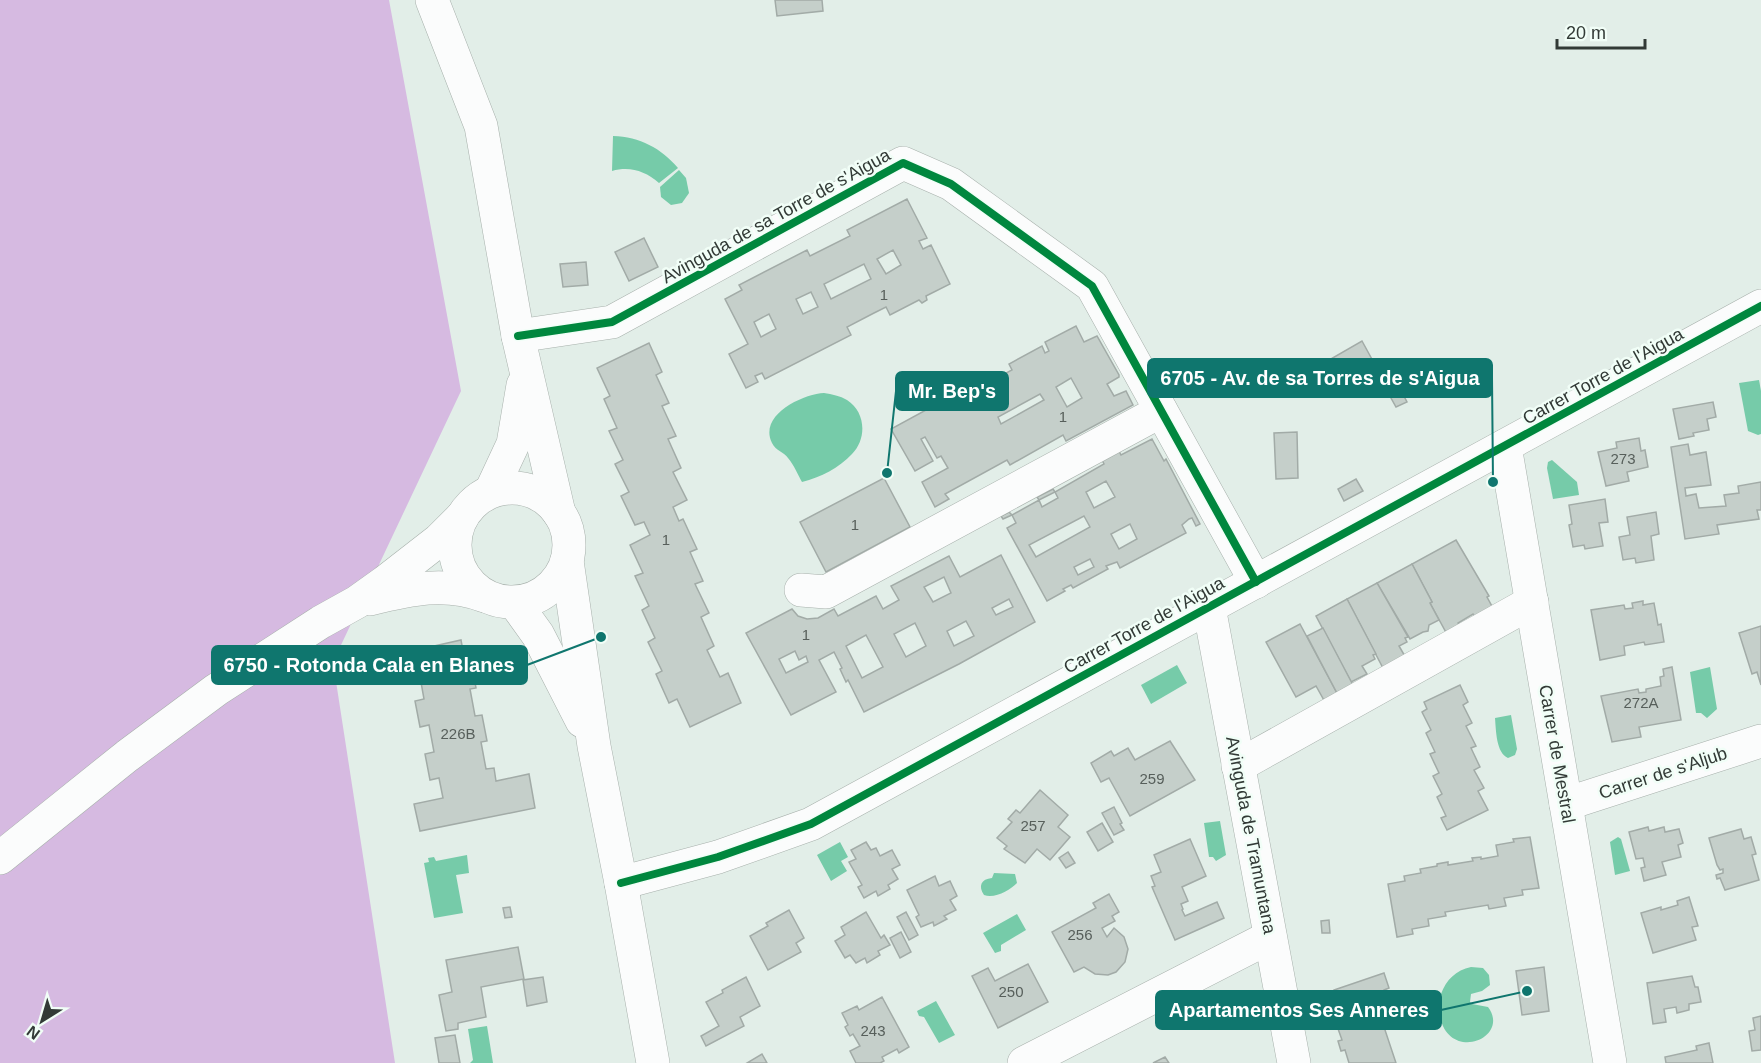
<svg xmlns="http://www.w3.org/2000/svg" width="1761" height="1063" font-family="Arial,sans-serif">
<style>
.forest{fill:#d6bae1}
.water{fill:#76cba9}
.building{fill:#c5cfca;stroke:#a2aba7;stroke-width:1.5;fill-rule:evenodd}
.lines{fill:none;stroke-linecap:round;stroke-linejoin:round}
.minor-casing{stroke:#a7b0ab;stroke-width:34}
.minor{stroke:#fbfcfc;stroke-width:33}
.cycleway-casing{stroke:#f1fef7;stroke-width:11}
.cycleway{stroke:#00873e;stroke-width:8}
.labels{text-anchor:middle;stroke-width:5;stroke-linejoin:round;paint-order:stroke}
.number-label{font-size:15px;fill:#575f5b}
.street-label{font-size:18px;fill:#323a36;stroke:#f1fef7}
.leader{fill:none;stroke:#0f766e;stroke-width:2}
.callout-dot{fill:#0f766e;stroke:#f1fef7;stroke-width:2}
.callout{fill:#0f766e;stroke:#0f766e;stroke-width:2}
.callout-label{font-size:20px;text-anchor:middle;font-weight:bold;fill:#fff}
</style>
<rect width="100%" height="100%" fill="#e2eee8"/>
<path class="forest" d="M0,0H389L461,391L333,662L395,1063H0Z"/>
<g class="water">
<path d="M613,136C640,137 661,148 678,168L659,183C645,171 630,166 612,171Z"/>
<path d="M679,170L686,178L689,193L682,203L671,205L661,197L660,187Z"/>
<path d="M1759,380L1761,391V434L1758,435L1748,431L1739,383Z"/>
<path d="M824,393C832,394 840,396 847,400C866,412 867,439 852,454C839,468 821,477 802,482C798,475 794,465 788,458C784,452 776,451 772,443C758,415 803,394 824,393Z"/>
<path d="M1552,460L1577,482L1579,495L1553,499L1547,468L1548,462Z"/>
<path d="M1177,665L1187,683L1151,704L1141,685Z"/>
<path d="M1710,667L1717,709L1707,718L1701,713H1696L1690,672Z"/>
<path d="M1511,715L1517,749L1515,755L1508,758C1496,753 1496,730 1495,718Z"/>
<path d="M1220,821L1226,855L1216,861L1213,857H1209L1204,823Z"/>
<path d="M1618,837L1621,839L1630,871L1615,875L1610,842Z"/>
<path d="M840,842L848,857L841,861L847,871L831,881L817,855Z"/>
<path d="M467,855L469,873L456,875L463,913L434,918L424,863L429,862L428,858L434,857L436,861Z"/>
<path d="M994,873L1015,874L1017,883C1010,890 995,899 984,895C978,886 981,879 992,878Z"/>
<path d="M1017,914L1026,930L1001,945V951L995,953L983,933Z"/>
<path d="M1471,967L1483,968L1489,975L1490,985L1482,991L1471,994L1470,1002L1472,1004L1488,1007C1511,1038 1450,1063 1440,1017C1438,1009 1438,1001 1441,994C1446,980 1456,970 1471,967Z"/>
<path d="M936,1001L955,1035L939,1043L924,1017L919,1016L917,1011Z"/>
<path d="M487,1026L493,1063H470L473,1060L468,1029Z"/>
</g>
<g class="building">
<path d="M775,0H822L823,11L777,16Z"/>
<path d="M907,199L927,238L919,241L923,249L931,245L950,284L926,296L927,300L922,303L919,300L890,315L886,307L874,313L847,327L851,335L765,379L762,373L755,376L758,382L746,388L729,354L748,344L725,299L742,290L739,285L807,250L810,256L850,236L847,230ZM893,250L901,265L886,274L877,259ZM864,264L871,279L831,299L824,284ZM811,292L818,307L803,314L796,299ZM769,314L776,329L761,337L754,322Z"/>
<path d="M644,238L658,267L629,281L615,252Z"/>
<path d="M586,262L588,285L563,287L560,264Z"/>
<path d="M1076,326L1084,342L1097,336L1119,375V377L1107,384L1114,396L1126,391L1133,405L1066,441L1063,435L1010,465L1007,460L945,494L949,499L935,507L922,482L948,468L941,456L937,458L925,437L921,439L933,461L915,471L891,429L992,374L995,379L1012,370L1009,364L1042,346L1045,353L1049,351L1045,342ZM1071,378L1082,398L1067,407L1056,387ZM1040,394L1044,400L1001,424L998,417Z"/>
<path d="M1362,341L1374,363L1341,382L1329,360Z"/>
<path d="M649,343L662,372L656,375L669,403L662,406L676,436L668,439L681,468L673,472L687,500L673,507L679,521L683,519L697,549L690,552L703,581L695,584L709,613L701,617L714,646L707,650L720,677L728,673L741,703L690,727L677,699L669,703L656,674L662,671L648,642L655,638L642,610L649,606L635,576L643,573L630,545L650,535L644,522L635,525L621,496L629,492L615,464L623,460L609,431L617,428L604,399L610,396L597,368Z"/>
<path d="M1397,383L1407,402L1396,407L1386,389Z"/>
<path d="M1713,402L1716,417L1707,419L1709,430L1693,433L1694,436L1679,439L1673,409Z"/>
<path d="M1297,432L1298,478L1276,479L1274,433Z"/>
<path d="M1639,438L1641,451L1645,450L1648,467L1627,472L1629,481L1606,486L1598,452L1617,448L1616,442Z"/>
<path d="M1152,439L1164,461L1166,459L1200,524L1196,526L1192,518L1189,519L1182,525L1186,533L1120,568L1117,562L1106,566L1108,569L1073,588L1071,585L1063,589L1065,591L1047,601L1007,528L1016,523L1012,515L1039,500L1042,507L1058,498L1055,492L1104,464L1102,460L1119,451L1121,455ZM1106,481L1115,497L1094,508L1086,492ZM1084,516L1090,527L1036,557L1029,545ZM1130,524L1137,539L1119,549L1111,534ZM1090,559L1094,567L1078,575L1074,567Z"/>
<path d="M1688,444L1690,455L1706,452L1711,485L1685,488L1686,496L1696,494L1699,508L1726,506L1724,495L1739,493L1738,486L1761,482V510H1757L1759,519L1717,525L1719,534L1685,539L1671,447Z"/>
<path d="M884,478L910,527L826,572L800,522Z"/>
<path d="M1356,479L1363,491L1344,501L1338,489Z"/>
<path d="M1053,489L1055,492L1039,500L1037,497Z"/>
<path d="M1605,499L1608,522L1599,523L1603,546L1585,549L1584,545L1573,547L1569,525L1572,524L1569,505Z"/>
<path d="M1009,512L1012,515L1003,519L1001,516Z"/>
<path d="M1656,512L1659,534L1651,536L1654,560L1636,563L1635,558L1623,560L1619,537L1630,535L1627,517Z"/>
<path d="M1456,540L1489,596L1487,597L1494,610L1475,618L1473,614L1458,623L1461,629L1448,636L1430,603L1432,602L1412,564Z"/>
<path d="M1001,555L1035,622L959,664L864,712L848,680L846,682L840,669L842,668L834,652L819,660L836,692L791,715L746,633L792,609L798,616L807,619L818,618L834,609L838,616L876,596L883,609L899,600L891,586L949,556L960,577ZM944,577L951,593L933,602L924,587ZM1009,599L1013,607L996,615L992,608ZM966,621L974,636L954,646L947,631ZM915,623L926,646L906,657L894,634ZM866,635L883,667L862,678L846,646ZM795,651L799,660L806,656L808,662L786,673L779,659Z"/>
<path d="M1412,564L1432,602L1430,603L1439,620L1429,625L1428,631L1423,632L1410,639L1377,583Z"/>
<path d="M1377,583L1408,637L1405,638L1407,642L1399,646L1406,658L1384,670L1347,599Z"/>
<path d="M1347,599L1376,654L1373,655L1375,659L1362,666L1367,674L1351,682L1316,616Z"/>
<path d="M1643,601V605L1654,603L1658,625L1661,624L1664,642L1645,645L1644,642L1624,646L1625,655L1600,660L1591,610L1624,605L1625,609L1633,608L1632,603Z"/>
<path d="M1300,624L1338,695L1325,702L1316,686L1296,697L1266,642Z"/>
<path d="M1761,626V685L1757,672L1752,674L1739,633Z"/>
<path d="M1323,628L1354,687L1338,695L1307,636Z"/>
<path d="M461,640L465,662L471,661L476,688L470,689L475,716L482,715L487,741L481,742L486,769L494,768L496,781L529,774L535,808L420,831L414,804L443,798L439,778L430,780L425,754L434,752L429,725L420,727L415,701L424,699L419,671L410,673L411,680L390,684L385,657Z"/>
<path d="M1672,667L1681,720L1639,727L1641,737L1612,742L1601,696L1638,689L1639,693L1646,692V689L1661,686L1660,677L1664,676L1663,669Z"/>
<path d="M1460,685L1468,702L1463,705L1472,723L1466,726L1476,746L1471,748L1480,767L1474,770L1484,788L1478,791L1488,810L1447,830L1441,818L1446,816L1437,797L1442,794L1433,776L1439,773L1430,754L1435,752L1426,733L1431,730L1422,712L1427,709L1424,702Z"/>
<path d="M1170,741L1195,780L1130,816L1109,778L1101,782L1091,763L1111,751L1114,756L1128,748L1135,760Z"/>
<path d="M1040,790L1068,815L1058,827L1070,837L1050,860L1037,849L1025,863L1004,849L1007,846L997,838L1012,822L1008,819L1016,810L1020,813Z"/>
<path d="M1114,807L1122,823L1120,824L1124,830L1114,835L1102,813Z"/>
<path d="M1102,823L1113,842L1098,851L1087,832Z"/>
<path d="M1648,827L1649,831L1664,827L1665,832L1679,829L1683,843L1678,845L1681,857L1662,862L1666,875L1644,881L1641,868L1645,867L1643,858L1636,859L1629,832Z"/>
<path d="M1741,829L1744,839L1751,837L1756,854L1752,855L1759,880L1725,890L1720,878L1717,879L1716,875L1723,873V869L1720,870L1717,865L1709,838Z"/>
<path d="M1530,837L1539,888L1522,890L1523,895L1504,898L1506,906L1489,909L1488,905L1445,912L1446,916L1428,919L1429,926L1412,929L1413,934L1397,937L1388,884L1405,881L1404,876L1421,873L1420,869L1437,866V864L1448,862V865L1473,861L1472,858L1481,857V859L1498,856L1496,845L1514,842L1513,839Z"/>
<path d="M1190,839L1206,876L1182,887L1188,901L1181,904L1183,909L1182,910L1185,916L1217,902L1224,918L1175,940L1152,887L1155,886L1151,876L1161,872L1154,855Z"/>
<path d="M866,842L871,850L876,848L880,856L892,850L900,865L892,869L898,879L888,885L890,889L878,896L876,891L864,898L858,887L862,885L849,862L856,859L851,850Z"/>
<path d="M1068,852L1075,863L1066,868L1059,858Z"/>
<path d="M935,876L939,886L950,881L957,896L950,900L956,910L944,916L947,919L934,926L933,922L921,927L916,917L919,915L907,890Z"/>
<path d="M1109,894L1119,912L1112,916L1115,921L1102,928L1107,937L1114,928L1124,937L1128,949L1125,962L1116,972L1108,975L1095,974L1084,967L1074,972L1052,932L1096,908L1093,903Z"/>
<path d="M1689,897L1698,926L1692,927L1696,940L1653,953L1641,913L1661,907V910L1678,905L1677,901Z"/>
<path d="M510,907L512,917L505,918L503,908Z"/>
<path d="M789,910L804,938L796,943L801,952L768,970L750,936L768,926L766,923Z"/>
<path d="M866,912L881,938L884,935L890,945L878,951L880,955L867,963L865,958L856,963L850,955L845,958L835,941L845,935L841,927Z"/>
<path d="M906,912L918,935L909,940L897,917Z"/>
<path d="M1329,920L1330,933H1322L1321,921Z"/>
<path d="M901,932L911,952L900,958L890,938Z"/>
<path d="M518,947L524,979L481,987L486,1017L458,1023V1029L446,1031L439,995L452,992L446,960Z"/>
<path d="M1028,964L1048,1002L998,1028L972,976L988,968L995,981Z"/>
<path d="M1544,967L1549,1011L1522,1015L1516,971Z"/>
<path d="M1384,973L1389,988L1384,990L1389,1007L1383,1008L1389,1025L1384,1027L1396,1063H1349L1345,1050L1341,1051L1338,1041L1342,1040L1336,1023L1341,1022L1335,1006L1338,1004L1334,990Z"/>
<path d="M1692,976L1695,987H1698L1701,1002L1689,1004V1010L1677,1013L1676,1007L1664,1009L1666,1022L1653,1024L1647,983Z"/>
<path d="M543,977L547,1002L527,1006L523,980Z"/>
<path d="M746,977L760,1006L740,1017L744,1026L706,1046L701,1036L719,1026L706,1002L723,993L722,990Z"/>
<path d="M882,997L909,1047L899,1053L897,1049L882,1057L884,1061L880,1063H856L850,1051L860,1046L853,1034L850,1036L845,1027L848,1025L842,1013L857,1006L859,1010Z"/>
<path d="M1761,1016V1050L1752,1051L1749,1031L1755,1030L1753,1018Z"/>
<path d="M455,1035L460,1063H439L435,1038Z"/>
<path d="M1709,1043L1713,1063H1666L1665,1057L1697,1050L1696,1046Z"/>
<path d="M762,1054L767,1063H747Z"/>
<path d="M1165,1057L1169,1063H1153Z"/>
</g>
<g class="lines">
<defs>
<g id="minor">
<path d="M432,0L481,126L518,336L559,513"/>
<path d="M518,336L612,322L903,163L951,184L1092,286L1256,582"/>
<path d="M1505,446L1610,1063"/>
<circle cx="512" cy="545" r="57"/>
<path d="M491,491L513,444L523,385"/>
<path d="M567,561L594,746L621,883L653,1063"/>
<path d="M801,590L826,592L1161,411"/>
<path d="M370,599C411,589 445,581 485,596"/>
<path d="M515,603L538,635L582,721"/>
<path d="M1209,607L1294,1063"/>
<path d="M1238,766L1532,602"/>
<path d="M1566,804L1761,741"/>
<path d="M0,858L127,756L216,690L321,622L357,602L385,582L439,540L462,517"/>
<path d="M621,883L718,857L811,824L1761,306"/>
<path d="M1024,1063L1270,937"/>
</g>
</defs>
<use href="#minor" class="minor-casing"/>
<use href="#minor" class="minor"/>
<defs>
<g id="cycleway">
<path d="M518,336L612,322L903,163L951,184L1092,286L1256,582"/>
<path d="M621,883L718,857L811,824L1761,306"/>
</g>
</defs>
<use href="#cycleway" class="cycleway-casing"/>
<use href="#cycleway" class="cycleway"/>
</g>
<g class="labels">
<g class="number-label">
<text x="884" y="300">1</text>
<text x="1063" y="422">1</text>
<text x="1623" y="464">273</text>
<text x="855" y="530">1</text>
<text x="666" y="545">1</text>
<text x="806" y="640">1</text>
<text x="1641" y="708">272A</text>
<text x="458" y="739">226B</text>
<text x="1152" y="784">259</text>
<text x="1033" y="831">257</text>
<text x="1080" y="940">256</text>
<text x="1011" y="997">250</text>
<text x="873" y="1036">243</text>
</g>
<g class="street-label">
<text transform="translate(776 216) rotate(-29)" y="6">Avinguda de sa Torre de s'Aigua</text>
<text transform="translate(1603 376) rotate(-29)" y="6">Carrer Torre de l'Aigua</text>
<text transform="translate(1144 625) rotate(-29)" y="6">Carrer Torre de l'Aigua</text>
<text transform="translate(1557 754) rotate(80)" y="6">Carrer de Mestral</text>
<text transform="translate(1663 773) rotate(-18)" y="6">Carrer de s'Aljub</text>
<text transform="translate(1251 835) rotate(79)" y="6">Avinguda de Tramuntana</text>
</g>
</g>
<path class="leader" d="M1493 482L1492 378M887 473L896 391M601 637L527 665M1527 991L1441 1010"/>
<g class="callout-dot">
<circle cx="1493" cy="482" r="6"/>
<circle cx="887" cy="473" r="6"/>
<circle cx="601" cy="637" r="6"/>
<circle cx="1527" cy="991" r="6"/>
</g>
<g class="callout">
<rect x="1148" y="359" width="344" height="38" rx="6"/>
<rect x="896" y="372" width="112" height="38" rx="6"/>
<rect x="212" y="646" width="315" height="38" rx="6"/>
<rect x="1156" y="991" width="285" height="38" rx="6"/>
</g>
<g class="callout-label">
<text x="1320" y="385">6705 - Av. de sa Torres de s'Aigua</text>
<text x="952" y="398">Mr. Bep's</text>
<text x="369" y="672">6750 - Rotonda Cala en Blanes</text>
<text x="1299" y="1017">Apartamentos Ses Anneres</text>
</g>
<g transform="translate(42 1021) rotate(217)" stroke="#f1fef7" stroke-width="4.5" paint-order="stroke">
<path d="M0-4.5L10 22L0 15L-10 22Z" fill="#323a36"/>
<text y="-9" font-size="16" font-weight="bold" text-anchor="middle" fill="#323a36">N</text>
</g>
<path d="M1557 39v9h88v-9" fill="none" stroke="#323a36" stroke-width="3"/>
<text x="1566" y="39" font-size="18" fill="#323a36" stroke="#f1fef7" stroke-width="4.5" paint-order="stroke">20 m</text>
</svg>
